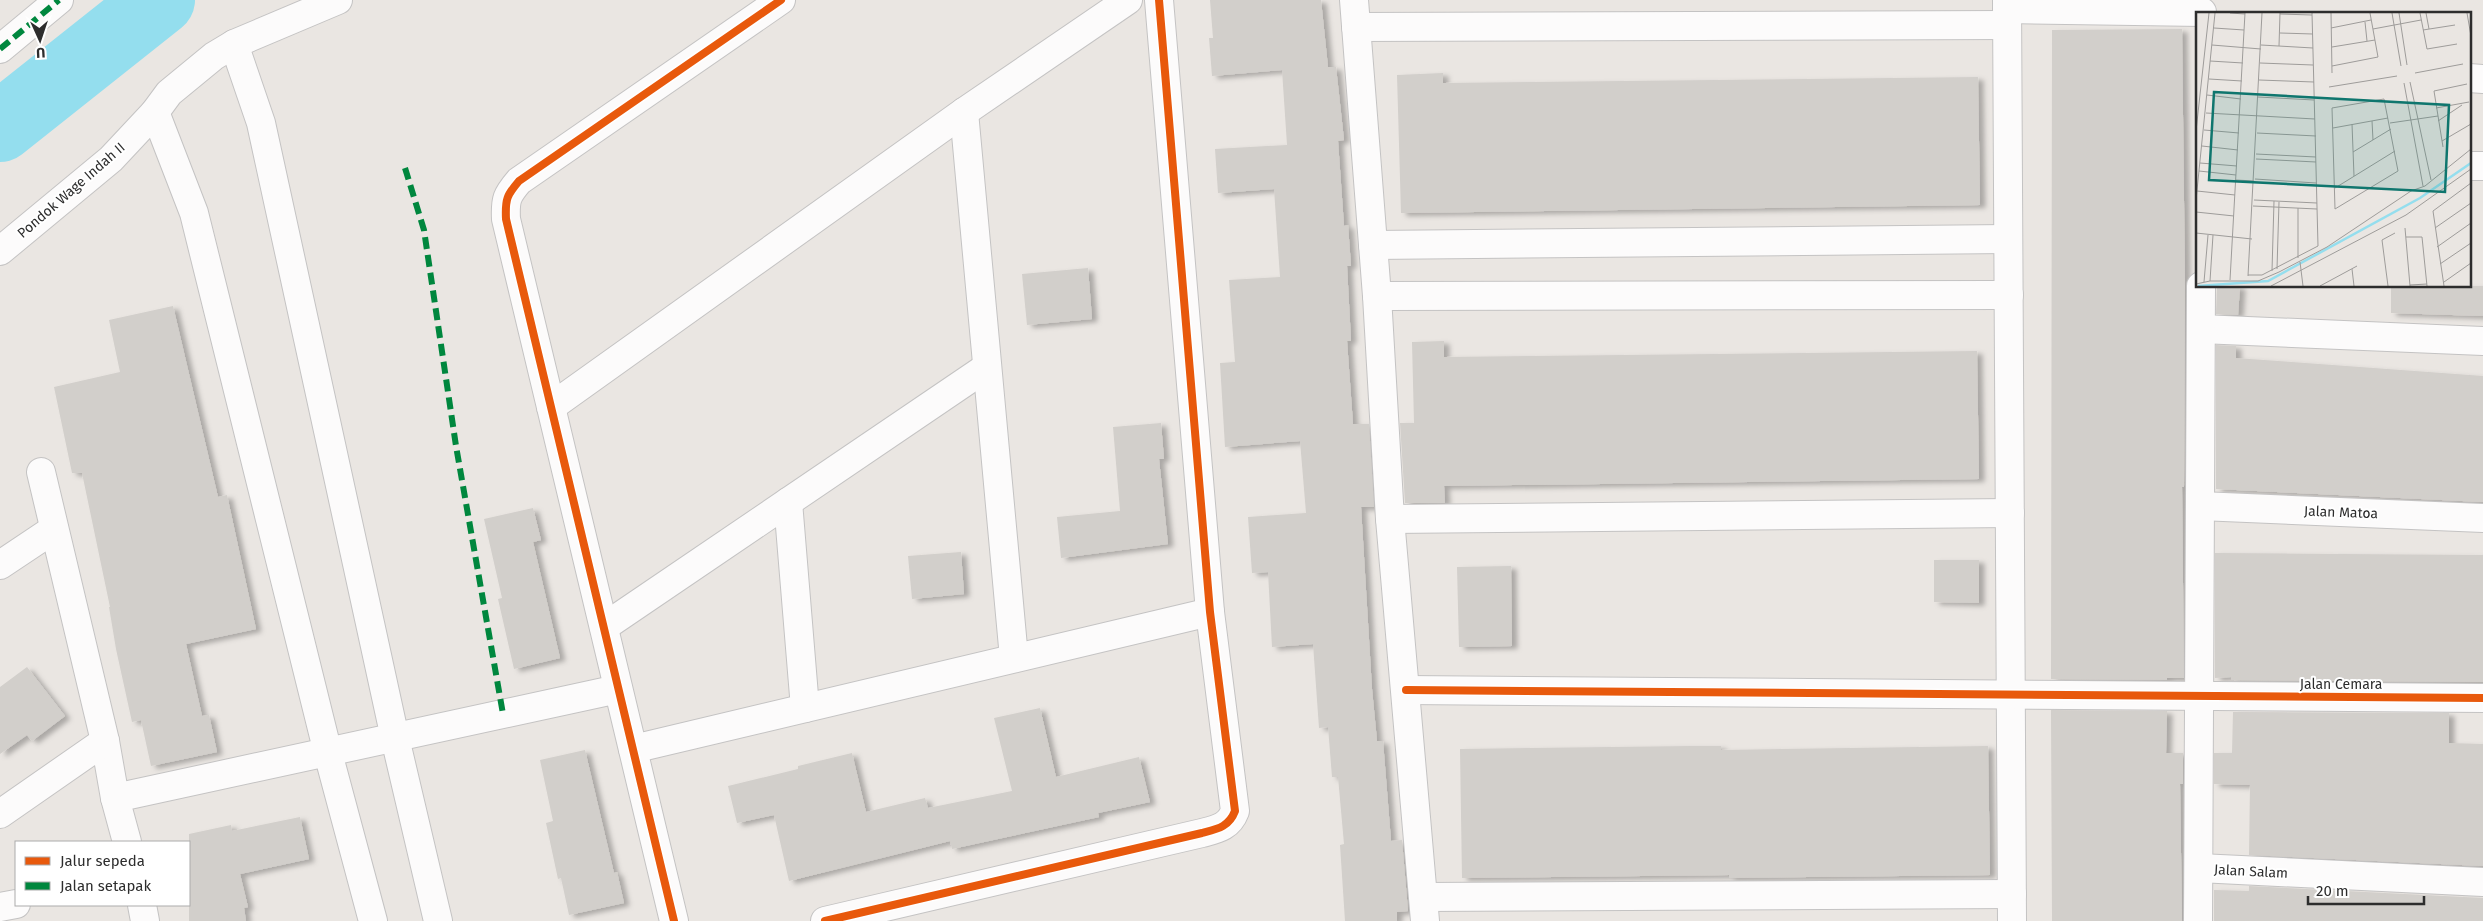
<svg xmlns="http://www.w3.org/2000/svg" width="2483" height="921" font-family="'Fira Sans',sans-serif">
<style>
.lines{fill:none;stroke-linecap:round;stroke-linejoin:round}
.river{stroke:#94deee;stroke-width:70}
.building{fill:#d2cfcb;filter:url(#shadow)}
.minor-casing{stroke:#c4c3c3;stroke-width:30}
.minor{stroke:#fcfbfb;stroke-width:28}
.quiet{stroke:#00873e;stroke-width:6;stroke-dasharray:12 6;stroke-linecap:butt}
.cycleway-casing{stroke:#fff;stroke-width:11}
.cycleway{stroke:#e8590c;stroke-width:8}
.labels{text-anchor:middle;stroke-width:4;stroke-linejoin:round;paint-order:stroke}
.street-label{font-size:14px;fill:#2d2d2d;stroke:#fff}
.inset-river{fill:none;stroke:#94deee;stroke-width:2.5}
.inset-road{fill:none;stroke:#9e9c9a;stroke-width:1}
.view{fill:#0f766e;fill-opacity:0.15;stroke:#0f766e;stroke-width:2.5}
.inset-edge{fill:none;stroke:#2d2d2d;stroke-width:2.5}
</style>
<defs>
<filter id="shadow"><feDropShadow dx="5.5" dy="3" stdDeviation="2.5" flood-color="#0004"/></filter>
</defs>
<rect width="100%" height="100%" fill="#eae6e2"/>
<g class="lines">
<path class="river" d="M0,127L160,0"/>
</g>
<g class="building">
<path d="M1210,0H1321L1328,67H1336L1344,140L1338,141L1344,226L1348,225L1351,266H1347L1351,341H1347L1353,424H1369L1374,507H1361L1372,689L1377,741H1383L1391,841L1402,840L1408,911L1397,912V921H1345L1340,845L1344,844L1338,777H1332L1328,727L1319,728L1313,644L1272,647L1268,572L1252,573L1248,517L1306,513L1300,441L1225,447L1220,363L1235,362L1229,280L1280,277L1274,189L1218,193L1215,149L1287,145L1282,70L1212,76L1209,38H1213Z"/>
<path d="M2182,29L2185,286L2184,487H2182L2184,678H2167V680L2051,679L2052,30Z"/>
<path d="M1443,73V83L1978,77L1980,205L1401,213L1397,75Z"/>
<path d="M1088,268L1092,319L1027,325L1022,274Z"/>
<path d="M2217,286H2240L2238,315L2216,314Z"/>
<path d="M2391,286H2483V316L2391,313Z"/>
<path d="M173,306L218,497L227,495L256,629L186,644L202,716L209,715L217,752L151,766L141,720L132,722L116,649L109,607H110L82,473H72L54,387L120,372L109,320Z"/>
<path d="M1444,341V357L1977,351L1979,479L1444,486L1445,503H1405L1400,423H1414L1412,342Z"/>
<path d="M2216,345L2236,346V358L2483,376V502L2216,489Z"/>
<path d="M1161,423L1164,459H1159L1168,544L1061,558L1057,517L1120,511L1113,427Z"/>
<path d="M533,508L541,540L533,542L560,658L514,669L498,599L502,598L484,519Z"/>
<path d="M961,552L964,594L912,599L908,556Z"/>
<path d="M2215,553L2483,555V682L2231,680V677L2215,678Z"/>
<path d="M1934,560H1979V603L1934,602Z"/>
<path d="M1511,566L1512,646L1459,647L1457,567Z"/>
<path d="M27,667L65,716L32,741L27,735L0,754V687Z"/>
<path d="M1040,708L1056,777L1139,757L1150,802L1098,813L1099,817L952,849L950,841L789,881L774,815L737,823L728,786L798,769V766L852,753L866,812L925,798L928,808L1012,791L994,718Z"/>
<path d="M2051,710L2167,711L2166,753H2183V784H2180L2182,921H2052Z"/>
<path d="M2233,712L2449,713V743L2483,744V866L2249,855L2250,785L2214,784V753H2232Z"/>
<path d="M1691,746H1721V750L1988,746L1990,875L1729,878V875L1462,878L1460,749Z"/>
<path d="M585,750L614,873L617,872L624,903L569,915L561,878L558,879L546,823L553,821L540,760Z"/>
<path d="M300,817L309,859L240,874L248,907L244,908L246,921H189V834L231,825L232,831Z"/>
<path d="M2249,886L2483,898V921H2214V890L2249,891Z"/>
</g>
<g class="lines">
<defs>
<g id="minor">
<path d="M1354,0L1377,296L1390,519L1425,921"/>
<path d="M2007,0L2012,921"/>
<path d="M2007,9L2202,12"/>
<path d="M1356,27L2007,25"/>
<path d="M234,44L261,123L395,738L438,921"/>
<path d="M0,49L59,0"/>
<path d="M2469,78L2483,79"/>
<path d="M155,112L194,213L328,753L373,921"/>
<path d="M964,112L1014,658"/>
<path d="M2469,166H2483"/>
<path d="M1373,245L2008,239"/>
<path d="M0,251L111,159L155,112L169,93L214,56L234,44L338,0"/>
<path d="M1377,296L2009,295"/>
<path d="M2201,329L2483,341"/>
<path d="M551,407L964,112L1128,0"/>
<path d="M41,472L105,741L115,798L127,842"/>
<path d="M788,502L805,708"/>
<path d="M2200,506L2483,518"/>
<path d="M1390,519L2010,513"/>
<path d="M0,565L54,529"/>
<path d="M604,627L987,367"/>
<path d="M1406,690L2483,698"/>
<path d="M633,749L1210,612"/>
<path d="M115,798L618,689"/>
<path d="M0,814L105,741"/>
<path d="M2199,868L2483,882"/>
<path d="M1424,897L2012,894"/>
<path d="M142,905L145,921"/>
<path d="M0,907L16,904"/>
<path d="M674,921L506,219C505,199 507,195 519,181L781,0"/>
<path d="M825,921L1202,833C1217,829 1229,827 1235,811L1210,612L1159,0"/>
<path d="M2198,921L2201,286"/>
</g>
</defs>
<use href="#minor" class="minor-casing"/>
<use href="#minor" class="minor"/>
<g class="quiet">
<path d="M0,49L59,0"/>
<path d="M405,168L424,230L456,446L503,714"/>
</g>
<defs>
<g id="cycleway">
<path d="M1406,690L2483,698"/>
<path d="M674,921L506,219C505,199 507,195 519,181L781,0"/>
<path d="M825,921L1202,833C1217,829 1229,827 1235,811L1210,612L1159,0"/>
</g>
</defs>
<use href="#cycleway" class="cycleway-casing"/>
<use href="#cycleway" class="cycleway"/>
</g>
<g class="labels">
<g class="street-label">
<text transform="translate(71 190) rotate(-41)" y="5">Pondok Wage Indah II</text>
<text transform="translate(2341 512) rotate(2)" y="5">Jalan Matoa</text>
<text x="2341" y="689">Jalan Cemara</text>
<text transform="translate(2251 871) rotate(3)" y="5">Jalan Salam</text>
</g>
</g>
<g transform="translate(2196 12)">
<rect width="275" height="275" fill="#eae6e2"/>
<path class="inset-river" d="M2,274L72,269L224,186L275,151"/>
<path class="inset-road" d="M34,1L49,2M135,1L136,61M196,1L205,54M203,1L211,53M224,1L231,37L261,32M230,1L233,17M271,1L275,24M84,2L116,3M169,10L171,29M18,16L48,18M135,16L175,8M177,17L225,8M227,18L259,13M84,21L117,22M16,33L65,37M65,33L117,36M83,34L84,1M136,35L179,28M14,49L47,51M64,51L117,53M136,54L182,45L174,1M219,61L267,52M13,67L46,69M63,68L118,70M214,70L235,168M208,71L227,174M133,75L201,64M11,83L45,87M62,85L118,88M188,87L202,159L139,197L136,96ZM240,96L273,90M10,101L119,107M176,109L177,128M242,109L266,93M194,111L242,104M156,112L158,164M137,116L192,106M8,118L43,121M0,119L13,1M61,121L120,124M246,129L275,112M6,134L42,138M247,135L238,79L271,72M157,140L195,117M60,142L120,145M60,147L120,150M4,151L41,154M3,159L40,163M59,167L120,171M40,168L58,169M139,176L199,139M1,179L39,183M0,188L19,1M58,188L121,191M57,194L121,197M102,196V246M0,200L38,204M209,216L214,274M239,216L275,191M0,221L56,227M210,225H226L231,274M241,235L275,211M104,250L107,274M244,252L275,231M81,257L83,190M156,257L158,274M76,259L78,189M52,263H66L122,234L116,1M52,264L66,1M34,268L49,1M14,269L17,223M8,270L12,223M248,270L275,251M0,272L14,269H62L83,260L131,235L215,179L229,174L275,137M214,273L231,272M75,274L210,203L275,157M124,274L161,254M192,274L186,228L199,221M248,274L237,199L275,171"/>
<path class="view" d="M18,80L253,93L249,180L13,168Z"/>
<rect width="275" height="275" class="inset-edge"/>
</g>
<rect x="15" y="841" width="175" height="65" fill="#ffffff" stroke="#ababab"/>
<rect x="25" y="857" width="25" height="8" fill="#e8590c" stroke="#ababab"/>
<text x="60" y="866" font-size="15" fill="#2d2d2d">Jalur sepeda</text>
<rect x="25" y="882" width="25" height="8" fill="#00873e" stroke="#ababab"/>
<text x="60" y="891" font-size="15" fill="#2d2d2d">Jalan setapak</text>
<g transform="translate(40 40) rotate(177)" stroke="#ffffff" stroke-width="4" paint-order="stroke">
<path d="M0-4L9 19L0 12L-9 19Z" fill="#2d2d2d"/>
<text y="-8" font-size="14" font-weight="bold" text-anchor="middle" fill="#2d2d2d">U</text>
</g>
<path d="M2308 896v8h116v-8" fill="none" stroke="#2d2d2d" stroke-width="2.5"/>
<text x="2316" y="896" font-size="15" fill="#2d2d2d" stroke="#ffffff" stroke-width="4" paint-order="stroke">20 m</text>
</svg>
